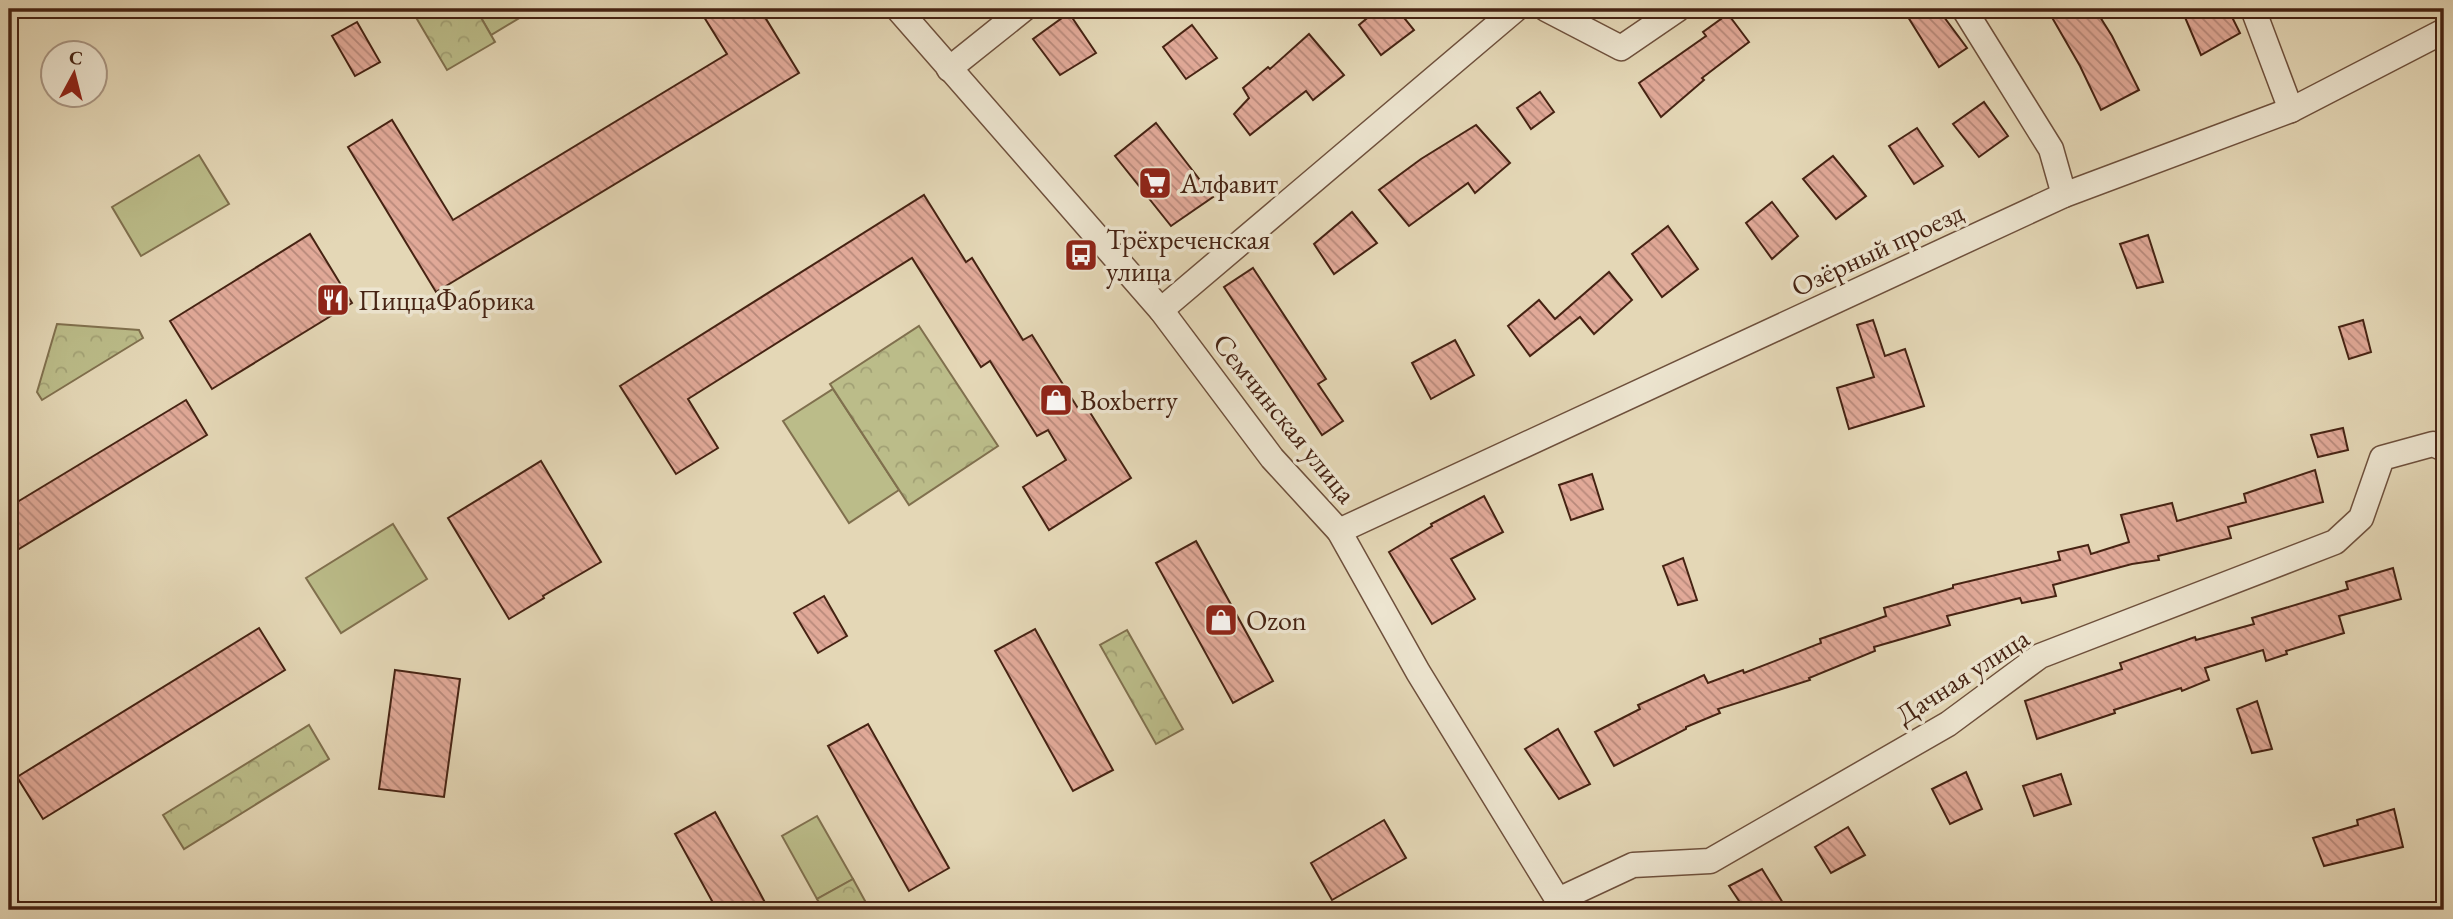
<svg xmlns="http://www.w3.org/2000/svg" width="2453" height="919" font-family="'EB Garamond',serif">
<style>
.green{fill:#bbbc89;stroke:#80704e;stroke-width:2}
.forest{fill:url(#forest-crowns);stroke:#80704e;stroke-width:2}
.building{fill:url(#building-back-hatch);stroke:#462313;stroke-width:2}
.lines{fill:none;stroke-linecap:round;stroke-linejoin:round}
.minor-casing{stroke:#6e503c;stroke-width:27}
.minor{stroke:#ede5d0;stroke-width:24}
.labels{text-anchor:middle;stroke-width:7;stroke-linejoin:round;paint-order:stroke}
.poi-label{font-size:28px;fill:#462313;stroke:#ede5d0;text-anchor:start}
.street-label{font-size:28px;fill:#462313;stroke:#ede5d0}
</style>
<defs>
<pattern id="forest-crowns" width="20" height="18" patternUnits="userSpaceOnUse" patternTransform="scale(1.75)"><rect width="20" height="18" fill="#bbbc89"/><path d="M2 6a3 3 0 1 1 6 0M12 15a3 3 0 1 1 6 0" fill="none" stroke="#a2a175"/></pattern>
<pattern id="building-back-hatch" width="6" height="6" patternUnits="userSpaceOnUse" patternTransform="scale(1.75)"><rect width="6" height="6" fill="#e1a998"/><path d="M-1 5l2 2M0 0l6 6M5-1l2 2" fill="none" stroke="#b8897b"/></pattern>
</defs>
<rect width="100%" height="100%" fill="#e4d7b6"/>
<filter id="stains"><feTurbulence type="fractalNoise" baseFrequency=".00286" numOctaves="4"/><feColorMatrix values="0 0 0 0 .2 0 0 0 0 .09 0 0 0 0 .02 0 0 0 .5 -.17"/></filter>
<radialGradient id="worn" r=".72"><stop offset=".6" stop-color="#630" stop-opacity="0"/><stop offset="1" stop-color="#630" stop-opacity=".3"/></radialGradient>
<g class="green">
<path d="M476,9H530L531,11L491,35Z"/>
<path d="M199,155L229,204L141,256L112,207Z"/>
<path d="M833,389L899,490L849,523L783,421Z"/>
<path d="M393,524L427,579L341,633L306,578Z"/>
<path d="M817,816L853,879L817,899L782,836Z"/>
</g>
<g class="forest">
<path d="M411,9H476L495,42L447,70Z"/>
<path d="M57,324L139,330L143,338L42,400L37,392Z"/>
<path d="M919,326L998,446L909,505L830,384Z"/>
<path d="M1127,630L1183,729L1156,744L1100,645Z"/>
<path d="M309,725L329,759L184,849L163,815Z"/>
<path d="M853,879L870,910H823L817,899Z"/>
</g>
<g class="building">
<path d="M699,9H760L799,73L436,292L348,147L392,120L453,220L727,54Z"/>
<path d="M1378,9H1397L1414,30L1381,55L1359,25Z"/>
<path d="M1903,9H1938L1967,48L1939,67Z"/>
<path d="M2061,9H2095L2112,36L2139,90L2101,110L2080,66L2050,14Z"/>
<path d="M2196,9H2228L2240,33L2201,55L2184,15Z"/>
<path d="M1069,13L1096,53L1060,75L1033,39Z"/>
<path d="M1728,14L1749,42L1702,78L1704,80L1661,117L1639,83L1706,36L1703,32Z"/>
<path d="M357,22L380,62L355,76L332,36Z"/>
<path d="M1192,25L1217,58L1186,79L1163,47Z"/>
<path d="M1309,34L1344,75L1313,100L1306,91L1250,135L1234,114L1249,98L1243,88L1268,67L1270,69Z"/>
<path d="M1540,92L1554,112L1531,129L1517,108Z"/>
<path d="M1984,102L2008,136L1979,157L1953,124Z"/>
<path d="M1156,123L1213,197L1171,226L1115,156Z"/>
<path d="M1476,125L1510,163L1475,193L1468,183L1409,226L1379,190L1421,159Z"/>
<path d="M1917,128L1943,166L1914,184L1889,146Z"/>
<path d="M1833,156L1866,196L1836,219L1803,179Z"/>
<path d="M924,195L966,262L972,258L1023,340L1032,335L1079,410L1086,406L1131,478L1049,530L1023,487L1066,460L1048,430L1037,436L990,361L981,367L912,258L688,399L718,448L676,474L620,386Z"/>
<path d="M1772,202L1798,236L1772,259L1746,223Z"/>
<path d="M1352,212L1377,243L1334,274L1314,244Z"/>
<path d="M1668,226L1698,269L1662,297L1632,254Z"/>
<path d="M310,234L352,303L212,389L170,321Z"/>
<path d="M2148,235L2163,282L2137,288L2120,244Z"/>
<path d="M1253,268L1326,379L1318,384L1343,421L1322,435L1224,287Z"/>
<path d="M1609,272L1632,300L1594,334L1580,317L1530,356L1508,326L1539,300L1555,319Z"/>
<path d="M1873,320L1885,356L1905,349L1924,406L1849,429L1837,388L1874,377L1857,325Z"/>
<path d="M2363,320L2371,352L2349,359L2339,327Z"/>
<path d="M1455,340L1474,375L1431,399L1412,363Z"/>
<path d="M186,400L207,435L9,555V507Z"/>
<path d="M2343,428L2348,450L2318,457L2311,435Z"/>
<path d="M541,461L601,562L543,596L544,598L509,619L448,518Z"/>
<path d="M2315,470L2323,502L2228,527L2231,538L2158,556L2159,560L2132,564L2053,585L2056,596L2022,603L2020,598L1947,616L1950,625L1874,647L1875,651L1809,678L1810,680L1718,709L1720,713L1686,727V729L1614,766L1595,732L1640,709L1638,705L1704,675L1708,683L1743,670L1744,673L1821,643L1820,639L1886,616L1884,608L1953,588V585L2060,560L2058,552L2088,545L2091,554L2129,542L2121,515L2172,503L2177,521L2246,502L2244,494Z"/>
<path d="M1592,474L1603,509L1571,520L1559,485Z"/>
<path d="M1484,496L1503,532L1451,559L1475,599L1432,624L1389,552L1432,526L1431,524Z"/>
<path d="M1196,541L1273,681L1233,703L1156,563Z"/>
<path d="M1683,558L1697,600L1678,605L1663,566Z"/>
<path d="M2393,568L2401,599L2339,616L2344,633L2286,651L2287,654L2266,661L2263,650L2205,668L2209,680L2182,691L2181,688L2114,710L2115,713L2037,739L2025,701L2122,669L2120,663L2195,637L2196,640L2254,624L2252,618L2348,589L2346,582Z"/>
<path d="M824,596L847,636L818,653L794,613Z"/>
<path d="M259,628L285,670L43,819L17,777Z"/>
<path d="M1035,629L1113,770L1073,791L995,651Z"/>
<path d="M395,670L460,679L444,797L379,789Z"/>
<path d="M2257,701L2272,749L2252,753L2237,709Z"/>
<path d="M868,724L949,868L909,891L828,746Z"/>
<path d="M1558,729L1590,784L1559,799L1525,749Z"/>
<path d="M1966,772L1982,809L1950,824L1932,789Z"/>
<path d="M2061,774L2071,804L2034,816L2023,786Z"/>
<path d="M2394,809L2403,847L2324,866L2313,838L2358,825L2357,820Z"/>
<path d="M715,812L754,882L769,910H717L675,834Z"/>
<path d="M1384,820L1406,858L1332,900L1311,863Z"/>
<path d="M1848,827L1865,855L1831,873L1815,847Z"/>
<path d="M1762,869L1783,903L1770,910H1745L1729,886Z"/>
</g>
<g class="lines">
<defs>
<g id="minor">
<path d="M898,9L1161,310L1272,458L1339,531L1418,672L1564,910"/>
<path d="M1546,9L1621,48L1678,9"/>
<path d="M1964,9L2051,149L2064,195"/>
<path d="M2253,9L2291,110"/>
<path d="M949,69L1024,9"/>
<path d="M1161,310L1516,9"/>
<path d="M1339,531L2064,195L2291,110L2444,31"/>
<path d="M1558,900L1633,865L1710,861L1948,724L2040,656L2335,542L2361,518L2382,458L2433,444L2444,449"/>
<path d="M9,909V910"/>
</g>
</defs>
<use href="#minor" class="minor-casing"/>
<use href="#minor" class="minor"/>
</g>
<defs>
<symbol id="supermarket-square" viewBox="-11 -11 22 22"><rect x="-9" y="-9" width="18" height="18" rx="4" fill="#8f2418" stroke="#ede5d0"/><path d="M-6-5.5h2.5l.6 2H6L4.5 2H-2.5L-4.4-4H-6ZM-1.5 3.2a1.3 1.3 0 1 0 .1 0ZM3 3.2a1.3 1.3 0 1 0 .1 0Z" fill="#fff"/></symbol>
<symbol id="bus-square" viewBox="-11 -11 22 22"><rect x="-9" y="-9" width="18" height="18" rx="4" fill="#8f2418" stroke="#ede5d0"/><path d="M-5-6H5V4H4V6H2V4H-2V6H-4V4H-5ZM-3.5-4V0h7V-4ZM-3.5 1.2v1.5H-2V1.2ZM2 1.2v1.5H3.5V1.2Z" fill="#fff"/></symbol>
<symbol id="restaurant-square" viewBox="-11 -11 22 22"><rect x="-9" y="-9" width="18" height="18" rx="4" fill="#8f2418" stroke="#ede5d0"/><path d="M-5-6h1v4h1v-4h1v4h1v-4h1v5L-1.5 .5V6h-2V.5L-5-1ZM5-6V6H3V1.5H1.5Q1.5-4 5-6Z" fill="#fff"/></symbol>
<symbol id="shop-square" viewBox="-11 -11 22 22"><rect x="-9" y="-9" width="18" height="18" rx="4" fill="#8f2418" stroke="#ede5d0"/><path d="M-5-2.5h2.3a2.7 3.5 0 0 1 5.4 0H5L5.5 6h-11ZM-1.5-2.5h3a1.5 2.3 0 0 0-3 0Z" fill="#fff"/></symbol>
</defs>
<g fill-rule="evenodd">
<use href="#supermarket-square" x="1136" y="164" width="38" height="38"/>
<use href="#bus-square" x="1062" y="236" width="38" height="38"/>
<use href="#restaurant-square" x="314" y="281" width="38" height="38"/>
<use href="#shop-square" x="1037" y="381" width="38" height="38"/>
<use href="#shop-square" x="1202" y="601" width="38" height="38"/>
</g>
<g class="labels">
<g class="poi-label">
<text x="1180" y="193">Алфавит</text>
<text x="1106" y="249">Трёхреченская<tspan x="1106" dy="32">улица</tspan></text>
<text x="358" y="310">ПиццаФабрика</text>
<text x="1080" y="410">Boxberry</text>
<text x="1246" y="630">Ozon</text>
</g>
<g class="street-label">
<text transform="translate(1877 249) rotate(-25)" y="10">Озёрный проезд</text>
<text transform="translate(1285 418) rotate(51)" y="10">Семчинская улица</text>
<text transform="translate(1962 676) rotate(-33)" y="10">Дачная улица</text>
</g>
</g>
<rect width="2453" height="919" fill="none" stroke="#e4d7b6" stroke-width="35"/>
<rect x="10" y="10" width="2432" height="898" fill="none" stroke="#462313" stroke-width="3.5"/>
<rect x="18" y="18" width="2418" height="884" fill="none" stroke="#462313" stroke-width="2"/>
<g transform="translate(74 74) rotate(7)"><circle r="33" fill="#ede5d0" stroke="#aa9784" stroke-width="2"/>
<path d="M0-5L12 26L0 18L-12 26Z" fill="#8f2418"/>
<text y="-10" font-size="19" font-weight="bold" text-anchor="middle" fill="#462313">С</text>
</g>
<rect width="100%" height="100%" filter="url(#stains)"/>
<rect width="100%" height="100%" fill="url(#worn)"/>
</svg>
